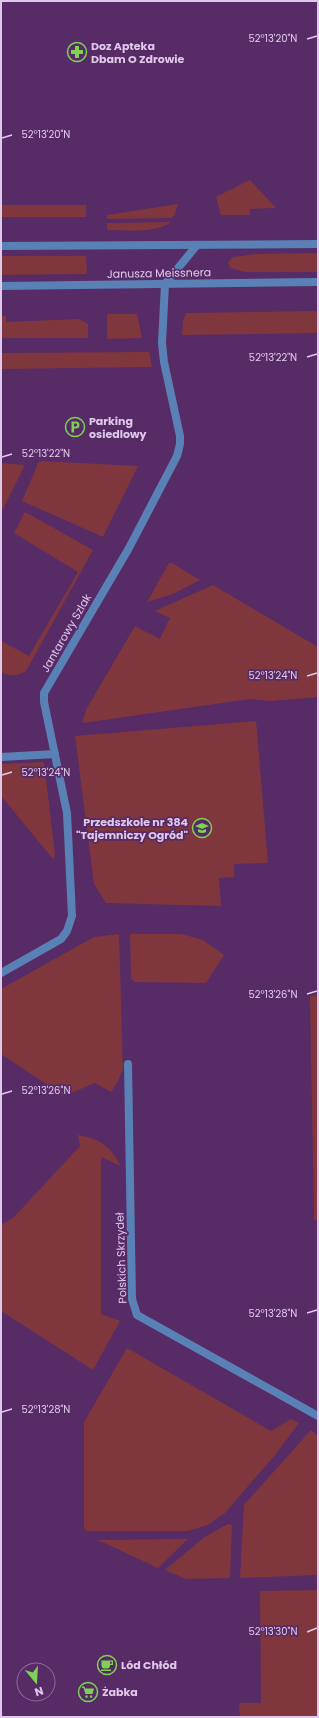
<svg xmlns="http://www.w3.org/2000/svg" width="319" height="1718" font-family="Poppins,sans-serif">
<style>
.green{fill:#7f373d}
.lines{fill:none;stroke-linecap:round;stroke-linejoin:round}
.pedestrian{stroke:#5a81b6;stroke-width:8}
.minor{stroke:#5a81b6;stroke-width:8}
.tertiary{stroke:#5a81b6;stroke-width:8}
.ticks{fill:none;stroke:#e0c8ea;stroke-width:1.5}
.labels{text-anchor:middle;stroke-width:3.5;stroke-linejoin:round;paint-order:stroke}
.poi-label{font-size:11px;font-weight:bold;fill:#e0c8ea;stroke:#562b66;text-anchor:start}
.street-label{font-size:11px;fill:#e0c8ea;stroke:#562b66}
.ticks-label{font-size:10px;text-anchor:middle;fill:#e0c8ea;stroke:#562b66;stroke-width:3.5;stroke-linejoin:round;paint-order:stroke}
</style>
<rect width="100%" height="100%" fill="#562b66"/>
<g class="green">
<path d="M250,180L276,208L250,209V215H221L216,197Z"/>
<path d="M178,204L175,214L172,218L107,219V215Z"/>
<rect x="1" y="205" width="85" height="12"/>
<path d="M171,222C154,234 127,230 107,230V223Z"/>
<path d="M318,253V272H245L230,268L228,262L233,257L256,254Z"/>
<path d="M1,256H86L87,274L1,275Z"/>
<path d="M318,311V333L182,335L183,320L186,313Z"/>
<path d="M107,314H137L142,338L107,339Z"/>
<path d="M1,316H6V322L79,319L88,324V338H1Z"/>
<path d="M149,352L152,367L1,369V353Z"/>
<path d="M39,461L138,466L103,537L22,501Z"/>
<path d="M1,463L25,465L1,513Z"/>
<path d="M25,512L93,550L26,671C18,676 10,677 1,672V641L29,656L78,572L14,533Z"/>
<path d="M169,563H172L200,580L173,594L147,602Z"/>
<path d="M213,585L318,647V697L271,701L250,699L83,723V720L87,708L135,626L160,639L170,618L155,611Z"/>
<path d="M256,721L268,863L234,864V877L219,878L221,906L106,903L94,884L75,736Z"/>
<path d="M44,762L55,855L53,859L1,796V764Z"/>
<path d="M119,934L123,1069L117,1083L111,1092L95,1083L64,1096L1,1054V989L94,937Z"/>
<path d="M130,934H182L203,940L224,955L206,983L135,982L131,979Z"/>
<path d="M318,995V1222L314,1219L310,996Z"/>
<path d="M78,1135C101,1139 110,1146 121,1166L101,1157V1314L120,1321L93,1370L1,1311V1225L14,1217L80,1146Z"/>
<path d="M127,1348L271,1431L291,1419L299,1423L275,1455L225,1513L208,1525L188,1531H87L84,1528V1422Z"/>
<path d="M311,1430L318,1436V1575L240,1578L244,1505Z"/>
<path d="M228,1524L232,1525L230,1578L186,1579L165,1570L206,1536Z"/>
<path d="M188,1539L158,1568L98,1540Z"/>
<path d="M318,1590V1717H240L239,1703H261L260,1591Z"/>
</g>
<g class="lines">
<path class="pedestrian" d="M1,757L55,754"/>
<g class="minor">
<path d="M1,973L61,939L67,931L72,916L67,813L44,702V693L129,548L177,456L180,444V436L164,362L162,343L165,284"/>
<path d="M128,1064L132,1299L137,1315L318,1416"/>
</g>
<g class="tertiary">
<path d="M1,246L318,244"/>
<path d="M165,284L197,245"/>
<path d="M1,286L318,282"/>
</g>
</g>
<path class="ticks" d="M307,39L317,36M2,138L12,135M307,357L317,354M2,457L12,454M307,676L317,673M2,775L12,772M307,994L317,991M2,1094L12,1091M307,1313L317,1310M2,1412L12,1409M307,1632L317,1628"/>
<defs>
<symbol id="pharmacy-ring" viewBox="-11 -11 22 22"><circle r="9.5" fill="#562b66" stroke="#7ed153" stroke-width="1.5"/><path d="M-2-6h4v4h4v4h-4v4h-4v-4h-4v-4h4Z" fill="#7ed153"/></symbol>
<symbol id="parking-ring" viewBox="-11 -11 22 22"><circle r="9.5" fill="#562b66" stroke="#7ed153" stroke-width="1.5"/><path d="M-3.5-5.5H1a3.5 3.5 0 0 1 0 7H-1V5.5H-3.5ZM-1-3.4V-.6H.8a1.4 1.4 0 0 0 0-2.8Z" fill="#7ed153"/></symbol>
<symbol id="school-ring" viewBox="-11 -11 22 22"><circle r="9.5" fill="#562b66" stroke="#7ed153" stroke-width="1.5"/><path d="M0-5L7-2L0 1L-7-2ZM-4 1L0 2.5L4 1V4Q0 6-4 4Z" fill="#7ed153"/></symbol>
<symbol id="cafe-ring" viewBox="-11 -11 22 22"><circle r="9.5" fill="#562b66" stroke="#7ed153" stroke-width="1.5"/><path d="M-5.5-4.5H6V0H3Q3 3.5 0 3.5H-2.5Q-5.5 3.5-5.5 0ZM3-3.2v2h1.7v-2ZM-6 4.5H4V6H-6Z" fill="#7ed153"/></symbol>
<symbol id="supermarket-ring" viewBox="-11 -11 22 22"><circle r="9.5" fill="#562b66" stroke="#7ed153" stroke-width="1.5"/><path d="M-6-5.5h2.5l.6 2H6L4.5 2H-2.5L-4.4-4H-6ZM-1.5 3.2a1.3 1.3 0 1 0 .1 0ZM3 3.2a1.3 1.3 0 1 0 .1 0Z" fill="#7ed153"/></symbol>
</defs>
<g fill-rule="evenodd">
<use href="#pharmacy-ring" x="66" y="41" width="22" height="22"/>
<use href="#parking-ring" x="64" y="416" width="22" height="22"/>
<use href="#school-ring" x="191" y="817" width="22" height="22"/>
<use href="#cafe-ring" x="96" y="1654" width="22" height="22"/>
<use href="#supermarket-ring" x="77" y="1681" width="22" height="22"/>
</g>
<g class="labels">
<g class="poi-label">
<text x="91" y="50">Doz Apteka<tspan x="91" dy="13">Dbam O Zdrowie</tspan></text>
<text x="89" y="425">Parking<tspan x="89" dy="13">osiedlowy</tspan></text>
<text x="188" y="826" text-anchor="end">Przedszkole nr 384<tspan x="188" dy="13">"Tajemniczy Ogród"</tspan></text>
<text x="121" y="1669">Lód Chłód</text>
<text x="102" y="1696">Żabka</text>
</g>
<g class="street-label">
<text transform="translate(159 273) rotate(-1)" y="4">Janusza Meissnera</text>
<text transform="translate(66 633) rotate(-60)" y="4">Jantarowy Szlak</text>
<text transform="translate(121 1258) rotate(-92)" y="4">Polskich Skrzydeł</text>
</g>
</g>
<g class="ticks-label">
<text x="273" y="42">52°13'20"N</text>
<text x="46" y="138">52°13'20"N</text>
<text x="273" y="361">52°13'22"N</text>
<text x="46" y="457">52°13'22"N</text>
<text x="273" y="679">52°13'24"N</text>
<text x="46" y="776">52°13'24"N</text>
<text x="273" y="998">52°13'26"N</text>
<text x="46" y="1094">52°13'26"N</text>
<text x="273" y="1317">52°13'28"N</text>
<text x="46" y="1413">52°13'28"N</text>
<text x="273" y="1635">52°13'30"N</text>
</g>
<rect width="319" height="1718" fill="none" stroke="#e0c8ea" stroke-width="4"/>
<g transform="translate(36 1682) rotate(162)"><circle r="19" fill="#562b66" stroke="#8d6a9b"/>
<path d="M0-3L7 15L0 10L-7 15Z" fill="#7ed153"/>
<text y="-6" font-size="11" font-weight="bold" text-anchor="middle" fill="#e0c8ea">N</text>
</g>
</svg>
